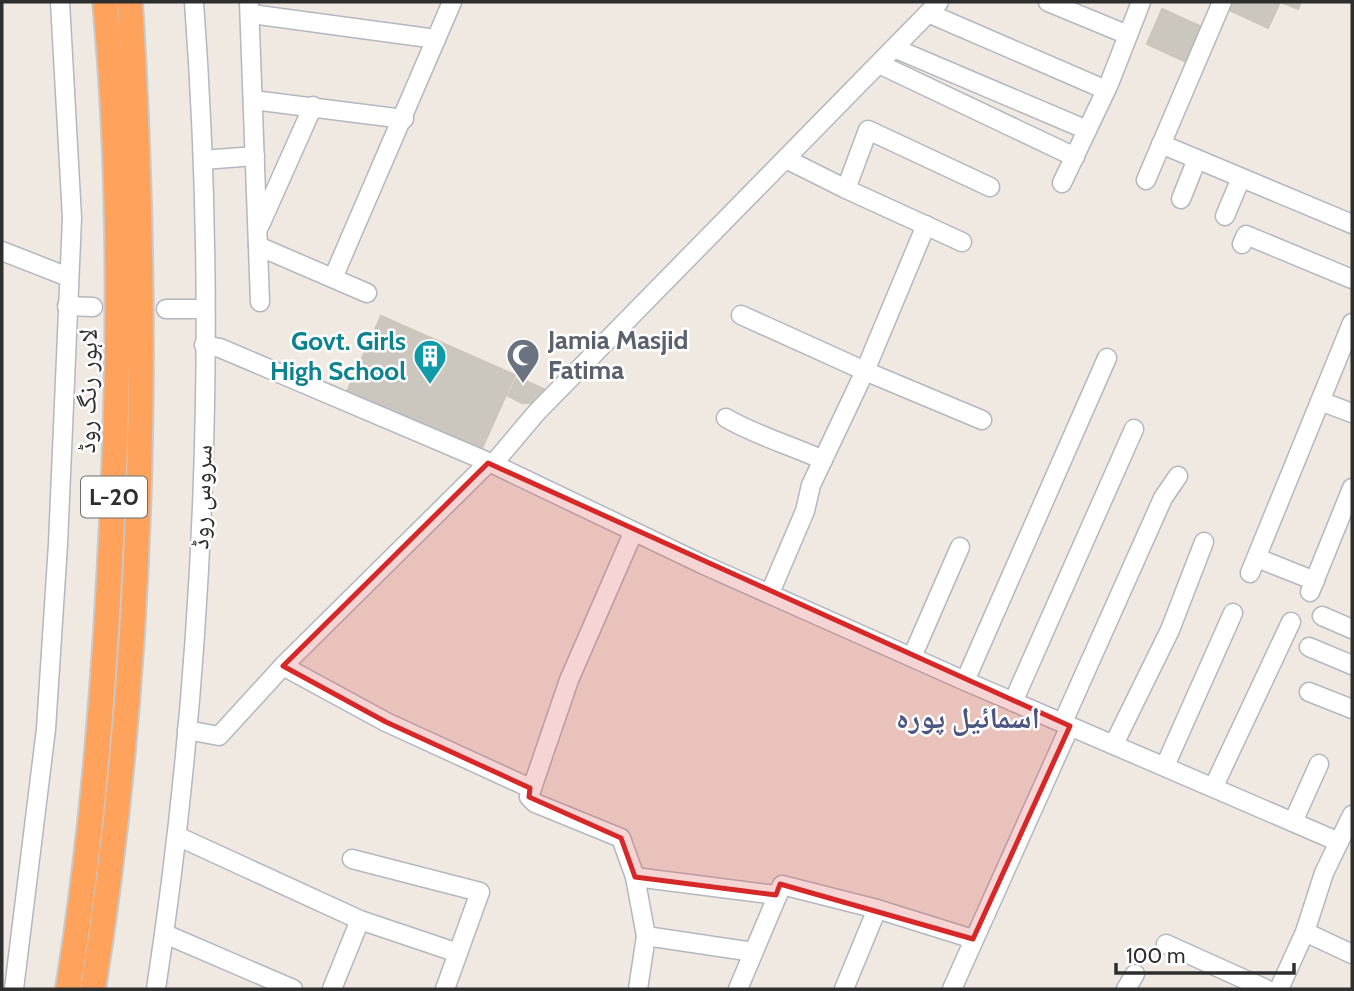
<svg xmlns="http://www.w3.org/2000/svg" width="1354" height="991" font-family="Cabin,'Noto Naskh Arabic',sans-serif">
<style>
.building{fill:#cbc7bf;stroke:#cbc5ba;stroke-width:2}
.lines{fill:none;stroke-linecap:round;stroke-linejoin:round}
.minor-casing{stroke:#b4b7c1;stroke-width:21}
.highway-casing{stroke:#c9c9c9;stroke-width:28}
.minor{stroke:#fff;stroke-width:18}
.highway{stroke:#ffa35c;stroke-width:24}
.marked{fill:#d62828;fill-opacity:0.2;stroke:#d62828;stroke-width:5;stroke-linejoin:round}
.labels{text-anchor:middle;stroke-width:5;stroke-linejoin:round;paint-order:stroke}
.shield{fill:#fff;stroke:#6d6d6d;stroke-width:2}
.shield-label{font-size:24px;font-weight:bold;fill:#2e2e2e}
.worship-label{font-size:26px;font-weight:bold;fill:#5b616d;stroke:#fff;text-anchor:start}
.culture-label{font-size:26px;font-weight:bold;fill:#0d838f;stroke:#fff;text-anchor:end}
.street-label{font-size:26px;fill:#2e2e2e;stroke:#fff}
.quarter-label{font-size:30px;font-weight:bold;fill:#4d5680;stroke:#fff}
</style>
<rect width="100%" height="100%" fill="#efe9e1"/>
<g class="building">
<path d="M1230,2H1280L1268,28L1227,9Z"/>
<path d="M1281,2H1301L1298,9Z"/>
<path d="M1162,9L1202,27L1186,62L1147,44Z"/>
<path d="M381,316L515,375L479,455L345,396Z"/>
<path d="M517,377L550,392L533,403H522L508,396Z"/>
</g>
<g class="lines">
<defs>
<g id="minor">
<path d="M249,2L260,302"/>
<path d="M1048,2L1128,35"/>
<path d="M928,13L1106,90"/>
<path d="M251,14L436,39"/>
<path d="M894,48L1087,130"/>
<path d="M879,64L1075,157"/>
<path d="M253,100L404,119"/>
<path d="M1161,144L1352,224"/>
<path d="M786,159L846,189L868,130L990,187"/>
<path d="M203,160L255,156"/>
<path d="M1146,180L1222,2"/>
<path d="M1062,183L1109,84L1141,2"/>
<path d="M846,189L962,242"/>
<path d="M1181,199L1197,159"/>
<path d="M1225,216L1241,178"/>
<path d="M260,225L313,106"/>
<path d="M926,225L865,371L982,420"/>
<path d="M1242,244L1246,235L1352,279"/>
<path d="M258,246L367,293"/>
<path d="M2,251L68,277"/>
<path d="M333,278L452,2"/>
<path d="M67,306L93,307"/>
<path d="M166,309H203"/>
<path d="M741,315L865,371L811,485L805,511L770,593"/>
<path d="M204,345L220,348L493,464L704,565L965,681L1339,842"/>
<path d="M1320,401L1352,413"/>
<path d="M726,418C757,436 790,445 823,460"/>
<path d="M493,464L537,412L939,2"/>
<path d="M633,533L569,680L529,797L535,803L621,838L635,877L646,936L638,989"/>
<path d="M1257,558L1315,581"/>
<path d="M1250,573L1352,323"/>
<path d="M1310,592L1352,488"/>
<path d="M1322,616L1352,629"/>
<path d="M1309,647L1352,665"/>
<path d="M912,657L960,547"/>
<path d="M283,666L488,463"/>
<path d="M965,681L1107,358"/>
<path d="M1309,692L1352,709"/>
<path d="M1013,702L1134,429"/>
<path d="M1063,722L1163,498L1178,476"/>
<path d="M187,730L219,736L283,666L386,722L530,788"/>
<path d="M1114,744L1170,630L1204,542"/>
<path d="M1165,766L1233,613"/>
<path d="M1214,786L1291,622"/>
<path d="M1293,822L1319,764"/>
<path d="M177,836L360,920L458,953"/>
<path d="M352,859L480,892L445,989"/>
<path d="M635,877L776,895"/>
<path d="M1305,932L1352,954"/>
<path d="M165,934L293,989"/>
<path d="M646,936L753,952"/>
<path d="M1166,944L1266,989"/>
<path d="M14,989L46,729L58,544L72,218L60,2"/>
<path d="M156,989C205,668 218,326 194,2"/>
<path d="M332,989L360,920"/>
<path d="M738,989L782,885L877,909L973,939"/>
<path d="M844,989L877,909"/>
<path d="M952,989L1070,726"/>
<path d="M1126,989L1135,974"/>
<path d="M1279,989L1305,932L1324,873L1352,815"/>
</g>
<g id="highway">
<path d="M68,989C92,841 104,691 111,541C120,363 122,179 105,2"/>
<path d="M93,989C145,663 150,331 130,2"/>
</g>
</defs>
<use href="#minor" class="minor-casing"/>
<use href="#highway" class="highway-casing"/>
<use href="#minor" class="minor"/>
<use href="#highway" class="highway"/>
</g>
<path class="marked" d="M488,463L1070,726L973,939L780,884L776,895L635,877L621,838L529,797L530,788L386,722L283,666Z"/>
<defs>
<symbol id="mosque-pin" viewBox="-11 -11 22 30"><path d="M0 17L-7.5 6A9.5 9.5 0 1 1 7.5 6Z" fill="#6b7280" stroke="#fff"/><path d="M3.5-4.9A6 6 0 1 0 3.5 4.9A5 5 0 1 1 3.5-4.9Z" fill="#fff"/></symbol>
<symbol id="building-pin" viewBox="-11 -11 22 30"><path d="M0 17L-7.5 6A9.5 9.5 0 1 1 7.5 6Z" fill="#0f9aa8" stroke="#fff"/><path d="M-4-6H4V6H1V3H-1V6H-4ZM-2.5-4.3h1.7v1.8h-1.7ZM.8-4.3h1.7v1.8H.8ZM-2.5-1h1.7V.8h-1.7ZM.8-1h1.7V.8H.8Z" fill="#fff"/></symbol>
</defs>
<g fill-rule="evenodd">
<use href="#mosque-pin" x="504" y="336" width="38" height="52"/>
<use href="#building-pin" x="411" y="337" width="38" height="52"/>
</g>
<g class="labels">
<rect class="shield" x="81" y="476.5" width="66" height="41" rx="5"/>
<g class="shield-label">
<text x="114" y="505">L-20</text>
</g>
<g class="worship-label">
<text x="548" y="349">Jamia Masjid<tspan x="548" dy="30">Fatima</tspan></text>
</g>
<g class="culture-label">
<text x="406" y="350">Govt. Girls<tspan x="406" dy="30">High School</tspan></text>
</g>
<g class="street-label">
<text transform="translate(87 391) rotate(-89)" y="9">لاہور رنگ روڈ</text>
<text transform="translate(201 497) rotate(-88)" y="9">سروس روڈ</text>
</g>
<g class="quarter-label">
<text x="968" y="728">اسمائیل پورہ</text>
</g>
</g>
<rect width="1354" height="991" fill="none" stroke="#2e2e2e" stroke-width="7"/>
<path d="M1116 963v10h178v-10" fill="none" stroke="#2e2e2e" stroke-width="3.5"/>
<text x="1126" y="963" font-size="21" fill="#2e2e2e" stroke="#ffffff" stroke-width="5" paint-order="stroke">100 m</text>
</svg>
